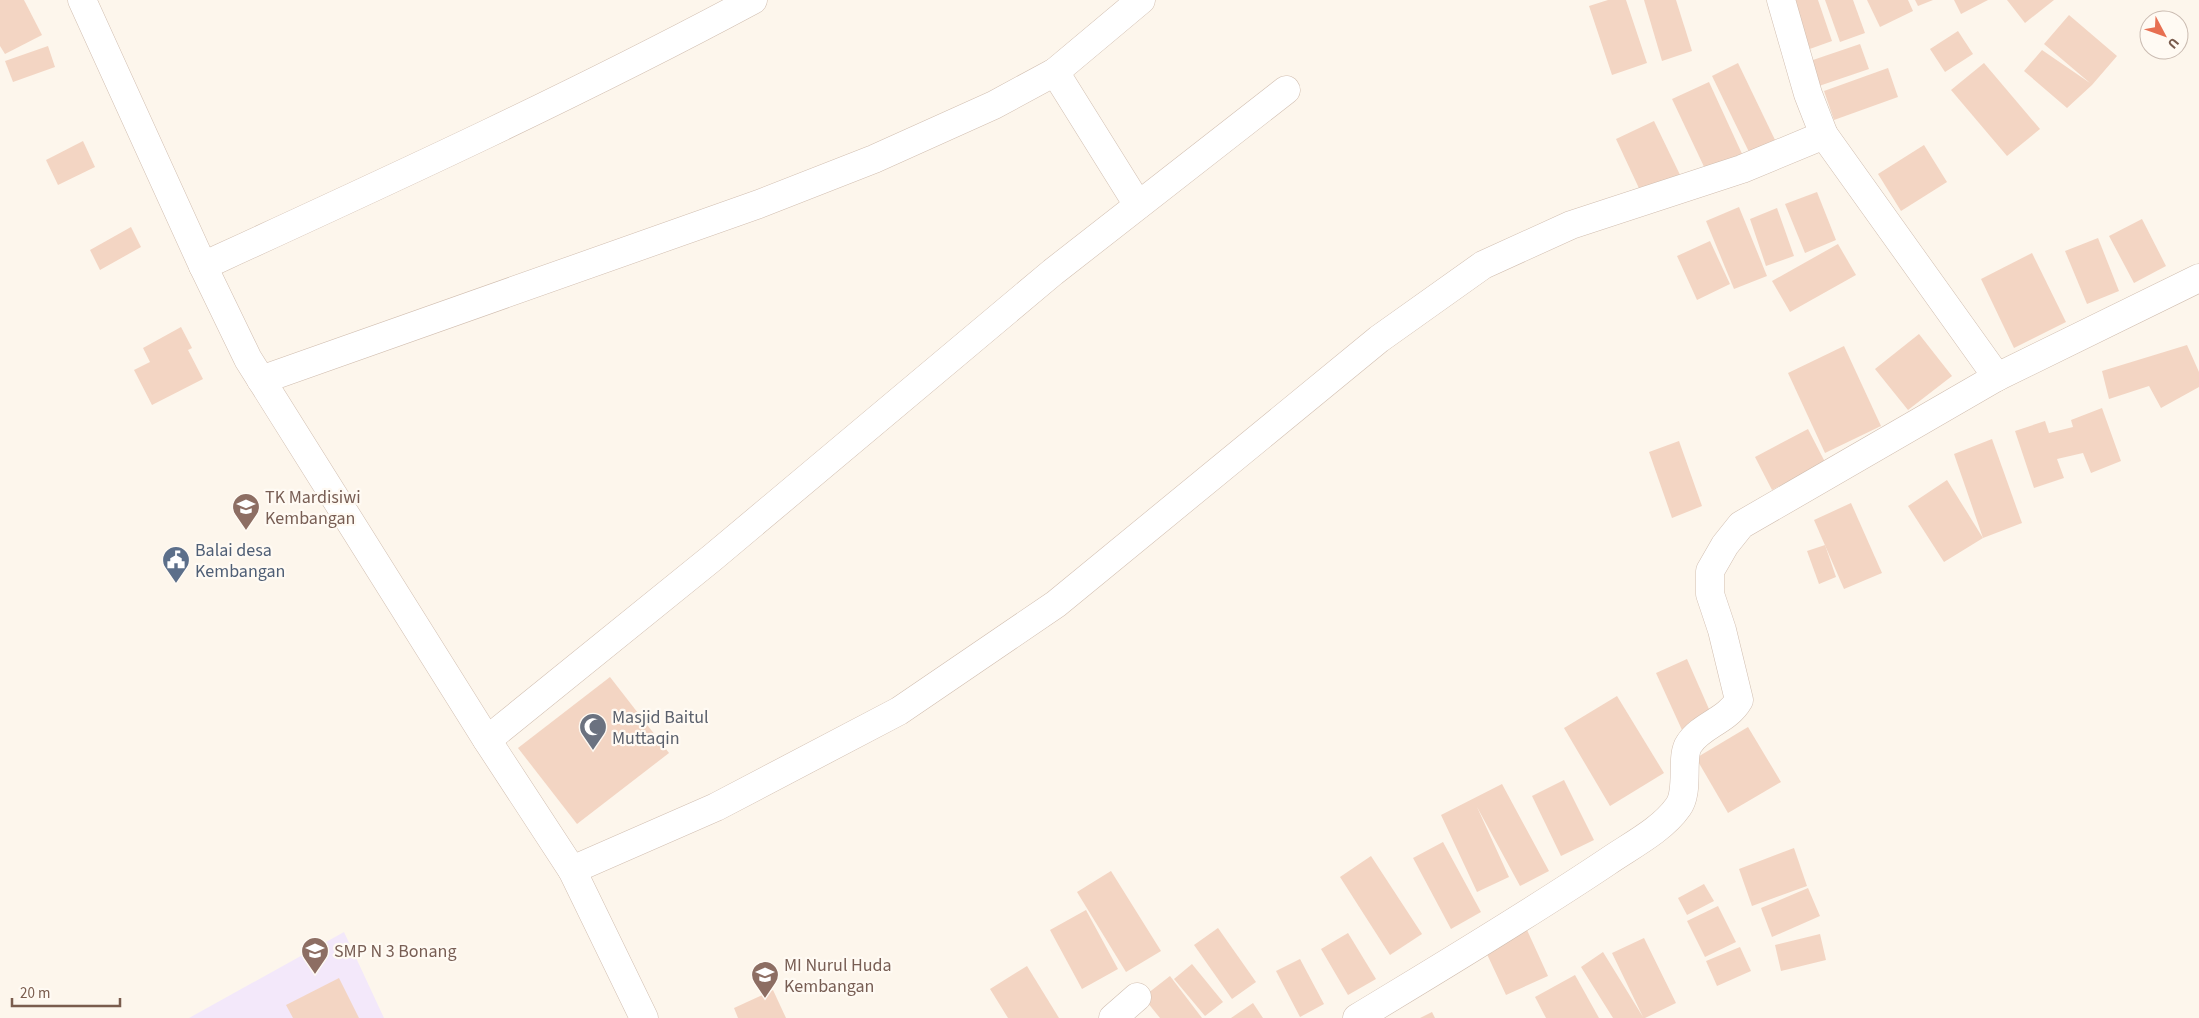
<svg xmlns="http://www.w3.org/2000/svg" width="2199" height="1018" font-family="'Source Sans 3',sans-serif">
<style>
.education{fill:#f3e8fa}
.building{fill:#f3d5c3}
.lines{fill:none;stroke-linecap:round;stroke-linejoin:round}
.minor-casing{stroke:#d1beb0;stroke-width:29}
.minor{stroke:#fff;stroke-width:28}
.labels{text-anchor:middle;stroke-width:4.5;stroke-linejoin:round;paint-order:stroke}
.education-label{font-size:18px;fill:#785e54;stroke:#fffaf3;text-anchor:start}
.service-label{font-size:18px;fill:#4e5e75;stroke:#fffaf3;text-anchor:start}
.worship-label{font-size:18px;fill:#5b616d;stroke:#fffaf3;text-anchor:start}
</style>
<rect width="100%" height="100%" fill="#fdf6ec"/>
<path class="education" d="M344,932L384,1018H189Z"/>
<g class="building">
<path d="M0,0H24L42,35L5,54L0,46Z"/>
<path d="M1608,0H1626L1647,63L1612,75L1589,6Z"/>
<path d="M1644,0H1676L1692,51L1662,61Z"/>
<path d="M1790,0H1818L1832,41L1807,50Z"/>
<path d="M1825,0H1853L1865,33L1840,42Z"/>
<path d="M1867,0H1908L1913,11L1880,27Z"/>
<path d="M1915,0H1933L1918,6Z"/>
<path d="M1954,0H1988L1961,14Z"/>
<path d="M2007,0H2054L2025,23Z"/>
<path d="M2069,15L2117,56L2092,85L2067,108L2024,71L2042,50L2090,83L2044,44Z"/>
<path d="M1958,31L1973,54L1945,72L1930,49Z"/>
<path d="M1860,44L1869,69L1819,86L1810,61Z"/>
<path d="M48,46L55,67L13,82L5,61Z"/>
<path d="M1738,63L1776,142L1750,154L1712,76Z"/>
<path d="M1984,63L2040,129L2007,156L1951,90Z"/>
<path d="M1888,68L1898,97L1834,120L1824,91Z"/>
<path d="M1709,82L1743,156L1707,173L1672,99Z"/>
<path d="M1654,121L1683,181L1644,199L1616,139Z"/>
<path d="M83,141L95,167L58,185L46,160Z"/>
<path d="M1924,145L1947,182L1901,211L1878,174Z"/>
<path d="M1817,192L1836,240L1805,253L1785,204Z"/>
<path d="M1739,207L1767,276L1734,289L1706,221Z"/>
<path d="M1777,208L1794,256L1766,266L1750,219Z"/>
<path d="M2142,219L2166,266L2134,283L2109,236Z"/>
<path d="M131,227L141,247L100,270L90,250Z"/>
<path d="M2098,238L2119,291L2087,304L2065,251Z"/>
<path d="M1710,241L1730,284L1697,300L1677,256Z"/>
<path d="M1838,244L1856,275L1790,312L1772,281Z"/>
<path d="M2032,253L2066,322L2014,348L1981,279Z"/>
<path d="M181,327L192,348L188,350L203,379L152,405L134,370L150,362L143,348Z"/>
<path d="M1919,334L1952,376L1908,410L1875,369Z"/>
<path d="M2187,345L2199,372V387L2161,408L2149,386L2109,399L2102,371Z"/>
<path d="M1844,346L1881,426L1825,453L1788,373Z"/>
<path d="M2102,408L2121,461L2091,473L2083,453L2057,459L2064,478L2034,488L2015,431L2045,421L2049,433L2073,427L2071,420Z"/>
<path d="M1808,429L1825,462L1772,490L1755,457Z"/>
<path d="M1992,439L2022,523L1983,538L1954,454Z"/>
<path d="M1679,441L1702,506L1672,518L1649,452Z"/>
<path d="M1947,480L1983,538L1944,562L1908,506Z"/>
<path d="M1851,503L1882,573L1844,589L1814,520Z"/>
<path d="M1825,545L1836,577L1819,584L1807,551Z"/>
<path d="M1687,659L1712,716L1682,730L1656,673Z"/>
<path d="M610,677L669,753L577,824L518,748Z"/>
<path d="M1617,696L1664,773L1610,806L1564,728Z"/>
<path d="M1748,727L1781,782L1728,813L1696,758Z"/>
<path d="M1564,780L1594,840L1561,856L1532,796Z"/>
<path d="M1502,784L1549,871L1520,886L1477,807L1509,877L1477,892L1441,815Z"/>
<path d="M1443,842L1481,912L1451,929L1413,858Z"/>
<path d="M1794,848L1807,886L1752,906L1739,869Z"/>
<path d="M1371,856L1422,934L1390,955L1340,877Z"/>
<path d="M1111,871L1161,951L1126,972L1077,892Z"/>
<path d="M1704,884L1714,901L1687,915L1678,898Z"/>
<path d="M1808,888L1820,916L1772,937L1761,908Z"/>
<path d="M1718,906L1736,942L1705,957L1687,921Z"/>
<path d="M1086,910L1118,969L1082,989L1050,930Z"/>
<path d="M1218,928L1256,982L1232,999L1194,945Z"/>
<path d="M1527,930L1548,976L1506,995L1485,950Z"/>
<path d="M1348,933L1376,979L1348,995L1321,949Z"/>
<path d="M1820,934L1826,960L1781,971L1775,945Z"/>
<path d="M1644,938L1676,1003L1645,1018H1613L1581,967L1603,952L1643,1017L1612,953Z"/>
<path d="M1740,947L1751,971L1717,986L1706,961Z"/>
<path d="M1300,959L1324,1004L1300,1017L1276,971Z"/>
<path d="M1192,964L1223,1002L1205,1016L1174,979Z"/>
<path d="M1027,966L1059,1018H1008L990,989Z"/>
<path d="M1575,975L1599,1018H1546L1535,997Z"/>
<path d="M1170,976L1202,1018H1160L1143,997Z"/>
<path d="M339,978L359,1018H293L286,1005Z"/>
<path d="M773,990L786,1018H738L734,1008Z"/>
<path d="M1253,1003L1263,1018H1231Z"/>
<path d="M1432,1012L1435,1018H1420Z"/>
</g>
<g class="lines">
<defs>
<g id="minor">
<path d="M82,0L203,266L248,359L487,740L572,870L644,1018"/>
<path d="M1781,0L1808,94L1824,135L1997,377"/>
<path d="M1055,72L1138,205"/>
<path d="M203,266C388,181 574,96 753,0"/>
<path d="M261,380L759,204L874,159L994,105L1055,72L1141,0"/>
<path d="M487,740L712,558L1053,272L1286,90"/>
<path d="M572,870L716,807L899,711L1056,604L1379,339L1483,265L1571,225L1742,169L1824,135"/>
<path d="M1113,1018L1137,997"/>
<path d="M1357,1018C1441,967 1525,917 1607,862C1630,846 1662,830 1678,807C1690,791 1680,757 1689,744C1701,725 1727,721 1739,700L1722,630L1710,594V571L1725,545L1741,525L1997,377L2199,278"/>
</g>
</defs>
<use href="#minor" class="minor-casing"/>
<use href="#minor" class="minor"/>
</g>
<defs>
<symbol id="school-pin" viewBox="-11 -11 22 30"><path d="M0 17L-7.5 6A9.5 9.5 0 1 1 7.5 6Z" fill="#8d6e63" stroke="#fffaf3"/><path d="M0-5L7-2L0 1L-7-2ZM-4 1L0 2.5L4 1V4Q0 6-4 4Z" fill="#fff"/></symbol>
<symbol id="civic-pin" viewBox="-11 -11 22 30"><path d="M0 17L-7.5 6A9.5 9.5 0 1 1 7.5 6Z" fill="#5c6f8a" stroke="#fffaf3"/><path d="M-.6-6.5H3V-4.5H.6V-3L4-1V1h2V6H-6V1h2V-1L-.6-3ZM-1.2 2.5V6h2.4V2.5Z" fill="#fff"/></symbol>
<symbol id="mosque-pin" viewBox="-11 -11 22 30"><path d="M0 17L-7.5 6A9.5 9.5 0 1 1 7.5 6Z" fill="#6b7280" stroke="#fffaf3"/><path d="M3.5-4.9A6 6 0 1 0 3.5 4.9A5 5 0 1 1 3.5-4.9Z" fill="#fff"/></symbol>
</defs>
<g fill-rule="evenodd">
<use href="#school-pin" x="230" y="491" width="32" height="43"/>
<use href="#civic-pin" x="160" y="544" width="32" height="43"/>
<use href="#mosque-pin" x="577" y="711" width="32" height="43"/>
<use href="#school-pin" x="299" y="935" width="32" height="43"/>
<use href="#school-pin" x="749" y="959" width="32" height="43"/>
</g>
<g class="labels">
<g class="education-label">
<text x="265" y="503">TK Mardisiwi<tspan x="265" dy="21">Kembangan</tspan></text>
<text x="334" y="957">SMP N 3 Bonang</text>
<text x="784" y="971">MI Nurul Huda<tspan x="784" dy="21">Kembangan</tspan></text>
</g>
<g class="service-label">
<text x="195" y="556">Balai desa<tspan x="195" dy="21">Kembangan</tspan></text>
</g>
<g class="worship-label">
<text x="612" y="723">Masjid Baitul<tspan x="612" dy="21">Muttaqin</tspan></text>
</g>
</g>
<g transform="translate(2164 35) rotate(131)"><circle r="24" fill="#fffaf3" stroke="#cabbb1"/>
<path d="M0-4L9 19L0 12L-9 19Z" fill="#e76f51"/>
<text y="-8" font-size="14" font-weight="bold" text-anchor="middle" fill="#7a5c4d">U</text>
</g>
<path d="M12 998v8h108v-8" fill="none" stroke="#7a5c4d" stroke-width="2.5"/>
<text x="20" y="998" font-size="15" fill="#7a5c4d" stroke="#fffaf3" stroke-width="4" paint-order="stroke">20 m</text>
</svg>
